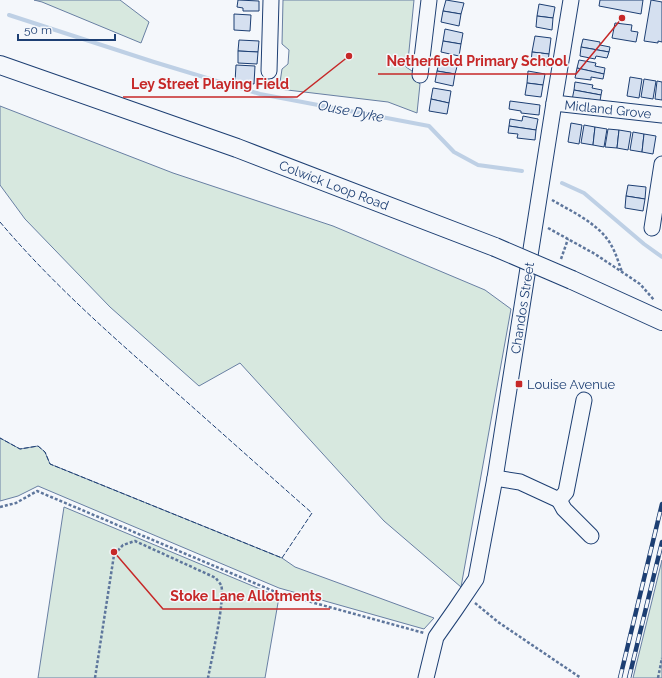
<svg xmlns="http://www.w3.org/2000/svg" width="662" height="678" font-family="Raleway,sans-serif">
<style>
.green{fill:#d7e8df;stroke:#687fa3}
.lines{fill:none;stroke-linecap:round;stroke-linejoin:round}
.stream{stroke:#bed0e5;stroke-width:4}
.building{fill:#d5e0f0;stroke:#1d3f73}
.minor-casing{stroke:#1d3f73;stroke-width:17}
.major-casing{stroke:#1d3f73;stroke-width:20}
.path{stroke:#5e769c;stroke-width:2.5;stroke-dasharray:3 2;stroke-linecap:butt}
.minor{stroke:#f4f7fb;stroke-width:15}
.major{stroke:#f4f7fb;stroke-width:18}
.rail-casing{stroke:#1d3f73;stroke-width:4.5}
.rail{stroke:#f4f7fb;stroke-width:3;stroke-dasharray:9;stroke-linecap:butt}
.major-bridge-casing{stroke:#1d3f73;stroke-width:20;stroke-linecap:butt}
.major-bridge{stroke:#f4f7fb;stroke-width:18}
.fence{stroke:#1d3f73;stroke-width:1;stroke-dasharray:5 2;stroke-linecap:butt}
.poi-dot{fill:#c62828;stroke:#f4f7fb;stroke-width:1.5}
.labels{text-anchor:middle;stroke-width:3;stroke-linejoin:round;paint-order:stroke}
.street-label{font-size:13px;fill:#1d3f73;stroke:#f4f7fb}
.poi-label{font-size:13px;fill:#1d3f73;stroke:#f4f7fb;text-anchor:start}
.water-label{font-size:14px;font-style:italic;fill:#1d3f73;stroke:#f4f7fb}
.leader{fill:none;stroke:#c62828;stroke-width:1.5}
.callout-dot{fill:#c62828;stroke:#f4f7fb;stroke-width:1.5}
.callout-label{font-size:14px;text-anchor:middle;font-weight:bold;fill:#c62828;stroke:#f4f7fb;stroke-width:3;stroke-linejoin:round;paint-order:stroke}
</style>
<rect width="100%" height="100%" fill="#f4f7fb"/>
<g class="green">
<path d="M34,0H120L149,22L141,43L42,2Z"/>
<path d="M283,0H414L408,61L406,62V67L415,73L416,80L420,84L417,113L388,102L279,89L282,69L288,64L289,50L282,44Z"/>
<path d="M0,106L173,173L333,226L485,290L511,309L461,587L384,521L240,363L199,386L110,307L25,219L0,185Z"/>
<path d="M0,438L20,449L38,446L45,452L50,464L282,558L295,567L434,618L424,629L279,588L38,486L18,496L0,501Z"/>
<path d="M64,507L279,597L265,678H38Z"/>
<path d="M662,560V678H633Z"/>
</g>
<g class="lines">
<g class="stream">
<path d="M9,15L154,62L260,94L429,126L454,152L478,165L522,171"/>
<path d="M562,183L584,193L644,244L662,257"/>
</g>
</g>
<g class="building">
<path d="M238,0L259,1V11H243V8L237,7Z"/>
<path d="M446,0L464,3L461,14L443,11Z"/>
<path d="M600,0H643L641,14L599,6Z"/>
<path d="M651,0L662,2V42L658,41V43L644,41Z"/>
<path d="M539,4L555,7L553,18L537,16Z"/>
<path d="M443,11L461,14L459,26L441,22Z"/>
<path d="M234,14L251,15L250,31L234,30Z"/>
<path d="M537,16L553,18L552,30L536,27Z"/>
<path d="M615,23L632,25L631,31L638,32L636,42L612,38Z"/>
<path d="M445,29L463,33L461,44L443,41Z"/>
<path d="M535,36L551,38L549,54L532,52Z"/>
<path d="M583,39L600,42V45L610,47L609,52L581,47Z"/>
<path d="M239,40L259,41L258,52L238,51Z"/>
<path d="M443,41L461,44L459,56L441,52Z"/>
<path d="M581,47L609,52L607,58L596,56L595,59L580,56Z"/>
<path d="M238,51L258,52L257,64L238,63Z"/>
<path d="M532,52L549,54L547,66L531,63Z"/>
<path d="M440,59L458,63L455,74L437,71Z"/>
<path d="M579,60L596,63L595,66L605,68L604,74L577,68Z"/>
<path d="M236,65L255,66L254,84L235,82Z"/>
<path d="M577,68L604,74L603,79L591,77V80L575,78Z"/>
<path d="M437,71L455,74L453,86L435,82Z"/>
<path d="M528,71L545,74L543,85L527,83Z"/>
<path d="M630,77L642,79L639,98L627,96Z"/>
<path d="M644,79L656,81L653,99L641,97Z"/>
<path d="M657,81L662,82V100L655,99Z"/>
<path d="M575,82L593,85L592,88L602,90L601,95L574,90Z"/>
<path d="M527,83L543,85L541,97L525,95Z"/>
<path d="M433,88L451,91L449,103L431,99Z"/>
<path d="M574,90L601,95L600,101L588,99V102L572,100Z"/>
<path d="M431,99L449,103L447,114L429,111Z"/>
<path d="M510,101L540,105L539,115L521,113V111L509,109Z"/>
<path d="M523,116L538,119L536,130L509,126L510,119L522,121Z"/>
<path d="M571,123L582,125L579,144L568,142Z"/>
<path d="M584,125L595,127L593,145L581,143Z"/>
<path d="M509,126L536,130L535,140L517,138L518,134L508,133Z"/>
<path d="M595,127L607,129L604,147L593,145Z"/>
<path d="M608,129L619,130L617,148L605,147Z"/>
<path d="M619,130L631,132L628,150L617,148Z"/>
<path d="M633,132L644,134L642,152L630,150Z"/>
<path d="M644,134L656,136L653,154L642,152Z"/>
<path d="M628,185L646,187L645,199L626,196Z"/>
<path d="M626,196L645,199L643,211L625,208Z"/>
</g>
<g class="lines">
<defs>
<g id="minor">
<path d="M269,71L271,0"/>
<path d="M420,75L429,0"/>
<path d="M554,103L662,115"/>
<path d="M652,228L662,164"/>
<path d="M495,478L520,482L559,500L566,492L584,400"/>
<path d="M559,500L564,509L591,536"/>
<path d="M426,678L436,637L455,610L476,579L495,478L554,103L571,0"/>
</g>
<g id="major">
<path d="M0,65L237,148L495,247"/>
<path d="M572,280L662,321"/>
</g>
</defs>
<use href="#minor" class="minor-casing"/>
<use href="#major" class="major-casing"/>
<g class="path">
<path d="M552,200C571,211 595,222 608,240C615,250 618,261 622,272"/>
<path d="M548,228L595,254L640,284L654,300"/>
<path d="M561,259L568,239"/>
<path d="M0,507L16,503L37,491L278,593L424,633"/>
<path d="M475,603L498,622L581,678"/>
<path d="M95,678L114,555L123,545L135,541L216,578C217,580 220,583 221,585C226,597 211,662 208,678"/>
<path d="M658,678L662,658"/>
</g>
<use href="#minor" class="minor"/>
<use href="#major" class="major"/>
<defs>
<g id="rail">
<path d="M620,678L662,504"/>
<path d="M629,678L662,542"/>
</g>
</defs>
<use href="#rail" class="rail-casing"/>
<use href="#rail" class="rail"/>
<defs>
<path id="major-bridge" d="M495,247L572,280"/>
</defs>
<use href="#major-bridge" class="major-bridge-casing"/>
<use href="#major-bridge" class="major-bridge"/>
<path class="fence" d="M0,222C49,280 105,330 162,380C212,424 262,469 312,513L282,558L50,464L45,452L38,446L20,449L0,438"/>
</g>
<rect class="poi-dot" x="515" y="380" width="8" height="8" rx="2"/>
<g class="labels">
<g class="street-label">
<text transform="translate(608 109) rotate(6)" y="5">Midland Grove</text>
<text transform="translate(334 185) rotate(21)" y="5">Colwick Loop Road</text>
<text transform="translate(522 308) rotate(-81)" y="5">Chandos Street</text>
</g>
<g class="poi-label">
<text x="527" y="389">Louise Avenue</text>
</g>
<g class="water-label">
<text transform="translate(351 111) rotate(11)" y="5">Ouse Dyke</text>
</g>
</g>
<path class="leader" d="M622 18L576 74H378M349 56L297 97H123M114 552L163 609H330"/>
<g class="callout-dot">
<circle cx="622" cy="18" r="4"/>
<circle cx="349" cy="56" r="4"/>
<circle cx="114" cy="552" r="4"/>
</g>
<g class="callout-label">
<text x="477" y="66">Netherfield Primary School</text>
<text x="210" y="89">Ley Street Playing Field</text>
<text x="246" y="601">Stoke Lane Allotments</text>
</g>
<path d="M18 34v6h97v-6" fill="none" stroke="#1d3f73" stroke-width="2"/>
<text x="24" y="34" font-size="12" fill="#1d3f73" stroke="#f4f7fb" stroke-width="3" paint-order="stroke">50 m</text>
</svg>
